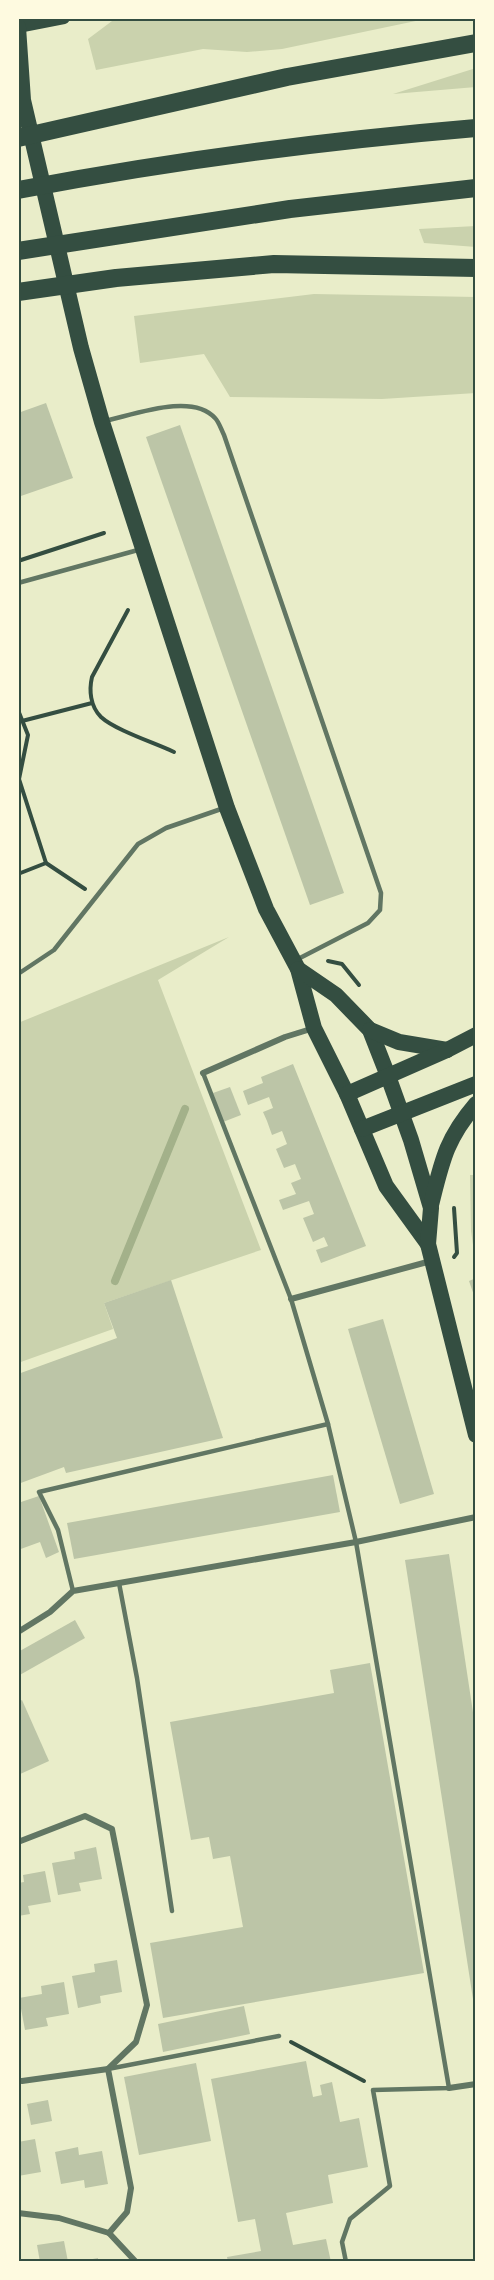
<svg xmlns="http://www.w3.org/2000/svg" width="494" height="2280" font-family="Literata,serif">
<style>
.green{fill:#cad2ad}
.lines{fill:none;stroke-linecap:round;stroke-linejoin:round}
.stream{stroke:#a3b18a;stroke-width:8}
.building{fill:#bcc5a7}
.path{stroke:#344e41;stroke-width:4}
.service{stroke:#617663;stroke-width:4.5}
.minor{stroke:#617663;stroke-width:6}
.secondary{stroke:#344e41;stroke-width:12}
.trunk{stroke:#344e41;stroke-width:16}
.motorway{stroke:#344e41;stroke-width:18}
.neatline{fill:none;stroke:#344e41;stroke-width:2}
</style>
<rect width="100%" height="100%" fill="#e9edc9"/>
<g class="green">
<path d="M116,18H430L282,49L247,52L203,49L96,70L88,39Z"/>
<path d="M476,68V87L393,94Z"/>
<path d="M476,226V247L424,243L419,229Z"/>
<path d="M314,294L476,297V393L382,399L230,397L204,354L140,363L134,316Z"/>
<path d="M229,937L158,980L261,1250L104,1303L113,1329L18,1363V1023Z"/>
<path d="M470,1175H476V1245H473L471,1231Z"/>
</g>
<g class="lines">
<path class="stream" d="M115,1281L185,1109"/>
</g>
<g class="building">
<path d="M46,403L73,478L18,497V413Z"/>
<path d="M180,425L344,893L310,905L146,437Z"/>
<path d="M293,1064L366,1246L321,1263L316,1250L328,1246L324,1237L313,1242L303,1218L314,1214L309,1201L283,1210L279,1200L296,1194L291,1183L301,1179L295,1164L284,1168L276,1149L287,1144L282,1131L272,1135L267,1121L263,1112L273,1108L269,1097L248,1105L243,1091L263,1083L261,1077Z"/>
<path d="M230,1087L241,1115L223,1122L213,1093Z"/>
<path d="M476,1278V1301L469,1281Z"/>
<path d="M171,1280L223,1438L66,1473L64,1467L18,1484V1374L117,1338L104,1303Z"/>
<path d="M383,1319L434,1494L400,1504L348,1329Z"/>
<path d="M333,1475L340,1512L74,1559L67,1523Z"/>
<path d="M39,1496L59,1552L46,1558L40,1542L18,1550V1503Z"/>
<path d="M449,1554L476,1732L475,2012L405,1560Z"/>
<path d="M75,1620L85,1638L18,1676V1652Z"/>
<path d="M370,1663L424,1973L163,2018L150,1943L243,1927L230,1856L213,1859L209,1837L191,1840L170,1722L334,1693L330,1670Z"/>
<path d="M22,1700L49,1761L18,1775V1702Z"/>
<path d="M96,1847L102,1879L79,1883L81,1891L58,1895L52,1863L75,1859L74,1852Z"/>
<path d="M45,1871L51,1902L28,1906L30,1914L18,1916V1883L24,1882L23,1875Z"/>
<path d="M117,1960L122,1992L100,1996L101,2003L78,2008L72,1976L95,1972L94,1964Z"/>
<path d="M64,1982L69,2014L46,2018L48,2026L25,2030L19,1998L42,1994L41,1986Z"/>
<path d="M244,2006L250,2034L163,2052L158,2024Z"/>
<path d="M306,2061L313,2097L322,2095L320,2085L332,2082L340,2122L359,2118L368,2167L328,2175L333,2203L286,2213L293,2245L326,2239L331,2262H228L227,2257L261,2251L255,2219L238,2222L211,2079Z"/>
<path d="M196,2063L211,2141L139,2155L124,2077Z"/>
<path d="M48,2100L52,2121L31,2125L27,2104Z"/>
<path d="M35,2139L41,2172L18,2176V2142Z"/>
<path d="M78,2147L79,2155L102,2151L108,2184L85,2188L84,2180L61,2184L55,2152Z"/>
<path d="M64,2241L68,2262H40L37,2245Z"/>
<path d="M98,2258V2262H82V2261Z"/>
</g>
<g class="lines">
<g class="path">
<path d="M18,561L104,533"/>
<path d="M128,610L92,677C89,690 90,706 101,717C115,730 155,743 174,752"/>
<path d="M18,710L28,735L19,779L46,863L85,889"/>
<path d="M22,721L92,703"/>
<path d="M18,874L46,863"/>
<path d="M328,961L342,964L359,985"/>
<path d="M454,1257L457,1253L454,1208"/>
<path d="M291,2042L364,2081"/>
</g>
<g class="service">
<path d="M105,421C133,415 192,392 215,418C219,422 221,429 224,435L381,893L380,910L368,923L298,959"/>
<path d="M18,583L138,550"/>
<path d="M18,974L54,950L138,844L166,828L224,808"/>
<path d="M203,1073L291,1299L328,1424L356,1542L449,2088L373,2090L390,2186L350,2219L342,2242L346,2262"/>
<path d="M119,1583L137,1678L172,1911"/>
<path d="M73,1591L58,1530L39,1492L328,1424"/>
<path d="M108,2069L279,2036"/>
</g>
<g class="minor">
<path d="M203,1073L285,1037L314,1028"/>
<path d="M291,1299L431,1261"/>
<path d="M18,1632L50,1612L73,1591L356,1542L476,1517"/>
<path d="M18,1842L85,1816L112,1829L147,2005L136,2042L108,2069L131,2188L127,2212L109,2233"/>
<path d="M22,2081L108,2069"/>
<path d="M449,2088L476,2084"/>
<path d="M18,2213L59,2218L109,2233L136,2262"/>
</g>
<path class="secondary" d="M18,27L64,18"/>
<g class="trunk">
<path d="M18,27L23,100L81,348L102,422L227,808L266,909L298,969L314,1028L347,1094L386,1186L428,1244"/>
<path d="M298,969L336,995L370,1030L388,1076L411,1140L431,1208L428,1244L476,1435"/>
<path d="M370,1030L399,1042L447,1050"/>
<path d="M347,1094L447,1050L476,1035"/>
<path d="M362,1129L476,1084"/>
<path d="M431,1205C442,1161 446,1139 476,1104"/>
</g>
<g class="motorway">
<path d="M18,138L287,77L476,43"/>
<path d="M18,190C170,161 322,141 476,128"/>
<path d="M18,251L290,209L476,188"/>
<path d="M18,292L116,278L274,264L476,268"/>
</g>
</g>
<rect width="494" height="2280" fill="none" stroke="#fefae0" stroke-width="39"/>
<rect x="20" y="20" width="454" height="2240" class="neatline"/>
</svg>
